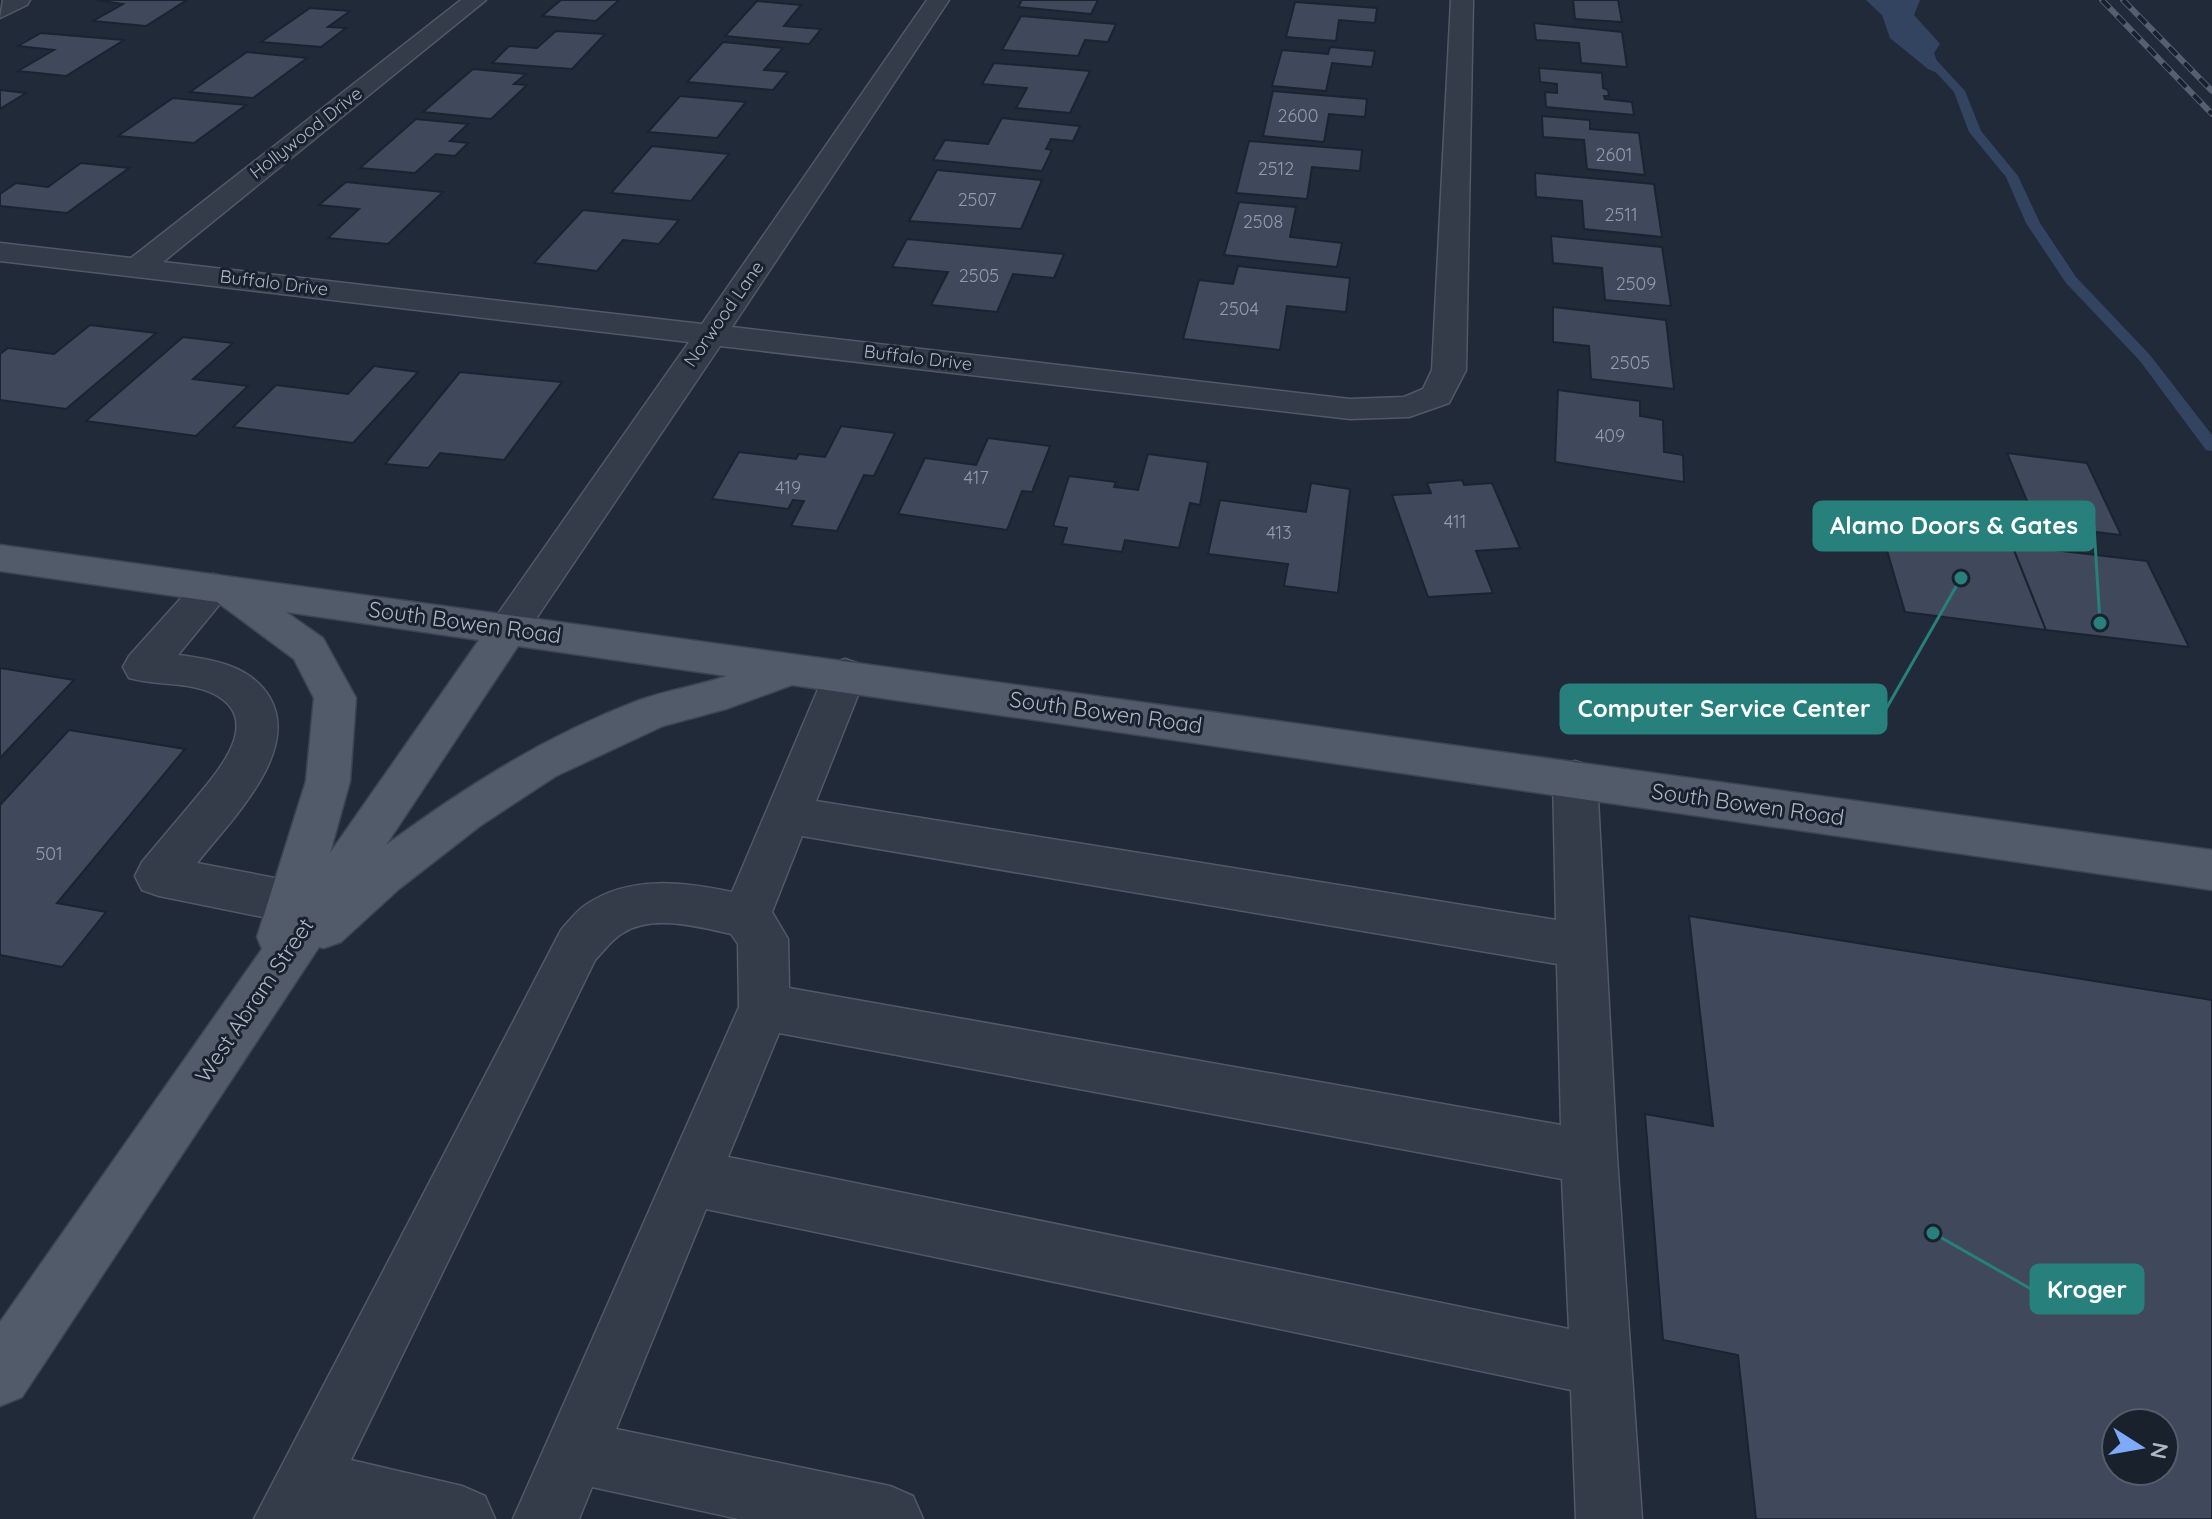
<svg xmlns="http://www.w3.org/2000/svg" width="2212" height="1519" font-family="Quicksand,sans-serif">
<style>
.water{fill:#334461}
.lines{fill:none;stroke-linecap:round;stroke-linejoin:round}
.stream{fill:#334461;fill-rule:evenodd}
.building{fill:#3f495b;stroke:#1b2330;stroke-width:2;fill-rule:evenodd}
.minor-casing{stroke:#515967;stroke-width:3}
.major-casing{stroke:#3d4553;stroke-width:3}
.minor{fill:#343c49;fill-rule:evenodd}
.major{fill:#515b69;fill-rule:evenodd}
.rail-casing{stroke:#555f70;stroke-width:6}
.rail{stroke:#19212d;stroke-width:4;stroke-dasharray:11;stroke-linecap:butt}
.labels{text-anchor:middle;stroke-width:6;stroke-linejoin:round;paint-order:stroke}
.number-label{font-size:18px;fill:#929bab}
.far-street-label{font-size:18px;fill:#aeb6c6;stroke:#19212d}
.street-label{font-size:22px;fill:#aeb6c6;stroke:#19212d}
.leader{fill:none;stroke:#27807b;stroke-width:3}
.callout-dot{fill:#27807b;stroke:#19212d;stroke-width:3}
.callout{fill:#27807b;stroke:#27807b;stroke-width:3}
.callout-label{font-size:24px;text-anchor:middle;font-weight:bold;fill:#fff}
</style>
<rect width="100%" height="100%" fill="#202a39"/>
<path class="water" d="M1866,0H1920L1914,15L1940,44L1934,53L1942,75L1928,69L1890,38L1882,15Z"/>
<g class="lines">
<path class="stream" d="M1922,53H1930L1965,91L1981,131L2018,176L2040,223L2076,277L2150,355L2212,435V451L2206,450L2140,361L2066,283L2026,223L2006,177L1969,132L1954,92L1922,57Z"/>
</g>
<g class="building">
<path d="M187,0L146,26L93,21L123,4L95,0Z"/>
<path d="M561,0H619L596,21L542,16Z"/>
<path d="M1022,0H1098L1091,14L1018,7Z"/>
<path d="M1573,0H1618L1622,22L1575,19Z"/>
<path d="M757,1L801,5L784,26L821,29L809,44L725,36Z"/>
<path d="M1295,2L1377,8L1375,23L1339,20L1336,41L1286,37Z"/>
<path d="M310,8L350,11L328,27L346,28L321,47L261,42Z"/>
<path d="M1021,16L1116,24L1108,42L1085,40L1078,56L1002,50Z"/>
<path d="M1534,23L1622,32L1627,67L1581,63L1579,43L1536,40Z"/>
<path d="M556,31L605,34L572,69L492,63L509,46L537,48Z"/>
<path d="M41,33L124,40L66,76L18,71L54,50L18,46Z"/>
<path d="M723,42L783,48L764,70L788,72L773,90L687,82Z"/>
<path d="M1330,47L1375,51L1372,67L1332,63L1326,91L1272,86L1282,50L1328,54Z"/>
<path d="M247,52L307,58L253,98L190,92Z"/>
<path d="M994,63L1090,71L1070,113L1016,108L1027,88L982,84Z"/>
<path d="M1539,68L1602,73L1603,88L1608,90L1609,96H1604L1605,99L1632,102L1634,115L1546,107L1545,92L1557,93V84L1540,82Z"/>
<path d="M473,69L526,74L514,84L527,85L491,119L423,112Z"/>
<path d="M0,90L26,93L0,109Z"/>
<path d="M1273,91L1367,99L1365,117L1329,114L1324,142L1263,136Z"/>
<path d="M680,96L746,102L717,138L648,132Z"/>
<path d="M173,98L246,105L194,143L118,136Z"/>
<path d="M1542,116L1590,120V129L1639,133L1645,175L1587,169L1584,140L1543,137Z"/>
<path d="M1002,118L1080,126L1073,141L1051,139L1046,149L1052,150L1042,171L933,160L945,140L988,144Z"/>
<path d="M416,119L468,124L450,141L468,143L455,156L436,154L415,173L360,168Z"/>
<path d="M1249,141L1362,150L1360,171L1312,167L1307,199L1236,193Z"/>
<path d="M652,146L729,154L691,201L611,193Z"/>
<path d="M81,163L129,168L67,213L0,206V194L16,183L48,187Z"/>
<path d="M937,170L1042,180L1021,229L909,221Z"/>
<path d="M1535,173L1654,184L1662,237L1584,229L1582,201L1536,197Z"/>
<path d="M346,182L443,192L388,244L328,238L359,209L319,205Z"/>
<path d="M1239,202L1296,207L1290,237L1342,243L1337,267L1224,255Z"/>
<path d="M583,210L679,220L659,244L623,240L597,271L534,263Z"/>
<path d="M1551,236L1662,247L1671,306L1605,300L1602,268L1553,263Z"/>
<path d="M907,239L1064,254L1054,278L1013,274L997,312L931,305L948,272L892,267Z"/>
<path d="M1238,266L1350,278L1346,312L1287,306L1280,350L1183,339L1199,280L1233,284Z"/>
<path d="M1553,307L1666,320L1674,389L1591,379L1589,346L1553,342Z"/>
<path d="M90,325L156,333L66,409L0,400V354L8,348L54,354Z"/>
<path d="M183,337L233,343L193,379L248,386L196,436L86,421Z"/>
<path d="M374,366L418,372L353,443L233,427L276,385L348,394Z"/>
<path d="M460,372L562,382L504,460L440,453L428,468L385,464Z"/>
<path d="M1558,390L1640,401V416L1663,420L1664,452L1683,455L1684,482L1555,462Z"/>
<path d="M841,426L895,433L874,476L864,475L837,531L791,526L804,501L793,500L788,509L712,499L739,452L796,459L799,454L825,457Z"/>
<path d="M988,438L1050,446L1032,492L1022,491L1007,530L898,514L925,458L976,465Z"/>
<path d="M2007,453L2087,463L2121,535L2037,525Z"/>
<path d="M1148,454L1208,462L1200,505L1190,503L1179,548L1125,540L1122,552L1062,544L1067,528L1053,526L1069,476L1116,482L1114,487L1138,490Z"/>
<path d="M1462,480L1464,485L1492,483L1520,548L1476,551L1493,593L1428,597L1392,495L1431,493L1427,483Z"/>
<path d="M1311,483L1350,489L1338,593L1284,586L1288,564L1208,554L1220,500L1306,512Z"/>
<path d="M1881,530L2012,545L2046,630L1905,612Z"/>
<path d="M2012,545L2147,561L2189,647L2046,630Z"/>
<path d="M0,668L74,680L0,758Z"/>
<path d="M69,730L185,749L57,903L106,912L62,967L0,955V805Z"/>
<path d="M1689,916L2212,1000V1519H1756L1738,1355L1663,1340L1645,1114L1713,1126ZM2116,1423H2164V1471H2116Z"/>
</g>
<g class="lines">
<defs>
<g id="minor">
<path d="M3,0H30L27,5L0,18Z"/>
<path d="M461,0H486L163,262L702,324L927,0H949L732,327L1350,399L1404,397L1423,389L1432,370L1451,0H1473L1466,370L1449,403L1409,417L1350,419L720,346L523,638L509,643L495,638L489,628L495,618L689,342L0,261V243L131,258Z"/>
<path d="M213,574L227,578L233,588L178,655C212,659 252,666 270,698C301,753 229,822 197,863L317,886L334,892L341,907L334,922L317,928L159,896L142,890L135,876L142,862C158,843 174,824 190,805C213,777 267,721 214,694C189,681 156,686 129,678L123,667L129,656L199,578Z"/>
<path d="M845,659L860,664L866,675L816,801L1556,920L1553,779L1559,766L1575,761L1591,766L1597,779L1617,1157L1642,1519H1576L1571,1390L706,1209L616,1429L890,1486L913,1496L923,1519H739L592,1487L579,1519H513L739,1007L738,944L731,934C699,927 652,914 623,933C612,939 604,951 595,960L351,1460L462,1486L485,1496L495,1519H254L561,930C569,921 577,910 587,904C631,875 684,882 732,892L824,675L830,664ZM802,836L1557,964L1561,1125L789,988L788,939L772,912ZM779,1033L1562,1179L1569,1329L728,1157Z"/>
</g>
<path id="major" d="M0,545L2212,850V890L792,685L726,709L663,726L556,776L480,826L399,889L341,942L324,948L319,947L22,1397L0,1406V1322L262,949L257,937L306,781L314,698L294,659L217,602L0,571ZM286,612L479,640L330,853L350,781L356,698L323,638ZM518,646L727,676C697,686 666,690 637,701C545,736 465,787 386,845Z"/>
</defs>
<use href="#minor" class="minor-casing"/>
<use href="#major" class="major-casing"/>
<use href="#minor" class="minor"/>
<use href="#major" class="major"/>
<defs>
<g id="rail">
<path d="M2102,0L2212,114"/>
<path d="M2123,0L2212,91"/>
</g>
</defs>
<use href="#rail" class="rail-casing"/>
<use href="#rail" class="rail"/>
</g>
<g class="labels">
<g class="number-label">
<text x="1298" y="122">2600</text>
<text x="1614" y="161">2601</text>
<text x="1276" y="175">2512</text>
<text x="977" y="206">2507</text>
<text x="1621" y="221">2511</text>
<text x="1263" y="228">2508</text>
<text x="979" y="282">2505</text>
<text x="1636" y="290">2509</text>
<text x="1239" y="315">2504</text>
<text x="1630" y="369">2505</text>
<text x="1610" y="442">409</text>
<text x="976" y="484">417</text>
<text x="788" y="494">419</text>
<text x="1455" y="528">411</text>
<text x="1279" y="539">413</text>
<text x="49" y="860">501</text>
</g>
<g class="far-street-label">
<text transform="translate(306 133) rotate(-38)" y="6">Hollywood Drive</text>
<text transform="translate(274 283) rotate(7)" y="6">Buffalo Drive</text>
<text transform="translate(724 314) rotate(-55)" y="6">Norwood Lane</text>
<text transform="translate(918 358) rotate(7)" y="6">Buffalo Drive</text>
</g>
<g class="street-label">
<text transform="translate(465 622) rotate(8)" y="8">South Bowen Road</text>
<text transform="translate(1106 712) rotate(8)" y="8">South Bowen Road</text>
<text transform="translate(1748 804) rotate(8)" y="8">South Bowen Road</text>
<text transform="translate(254 1000) rotate(-56)" y="8">West Abram Street</text>
</g>
</g>
<path class="leader" d="M2100 623L2094 526M1961 578L1886 709M1933 1233L2031 1289"/>
<g class="callout-dot">
<circle cx="2100" cy="623" r="8"/>
<circle cx="1961" cy="578" r="8"/>
<circle cx="1933" cy="1233" r="8"/>
</g>
<g class="callout">
<rect x="1814" y="502" width="280" height="48" rx="8"/>
<rect x="1561" y="685" width="325" height="48" rx="8"/>
<rect x="2031" y="1265" width="112" height="48" rx="8"/>
</g>
<g class="callout-label">
<text x="1954" y="534">Alamo Doors &amp; Gates</text>
<text x="1724" y="717">Computer Service Center</text>
<text x="2087" y="1298">Kroger</text>
</g>
<g transform="translate(2140 1447) rotate(101)"><circle r="38" fill="#19212d" stroke="#555d6a" stroke-width="2"/>
<path d="M0-6L14 30L0 20L-14 30Z" fill="#7faafa"/>
<text y="-12" font-size="22" font-weight="bold" text-anchor="middle" fill="#aeb6c6">N</text>
</g>
</svg>
